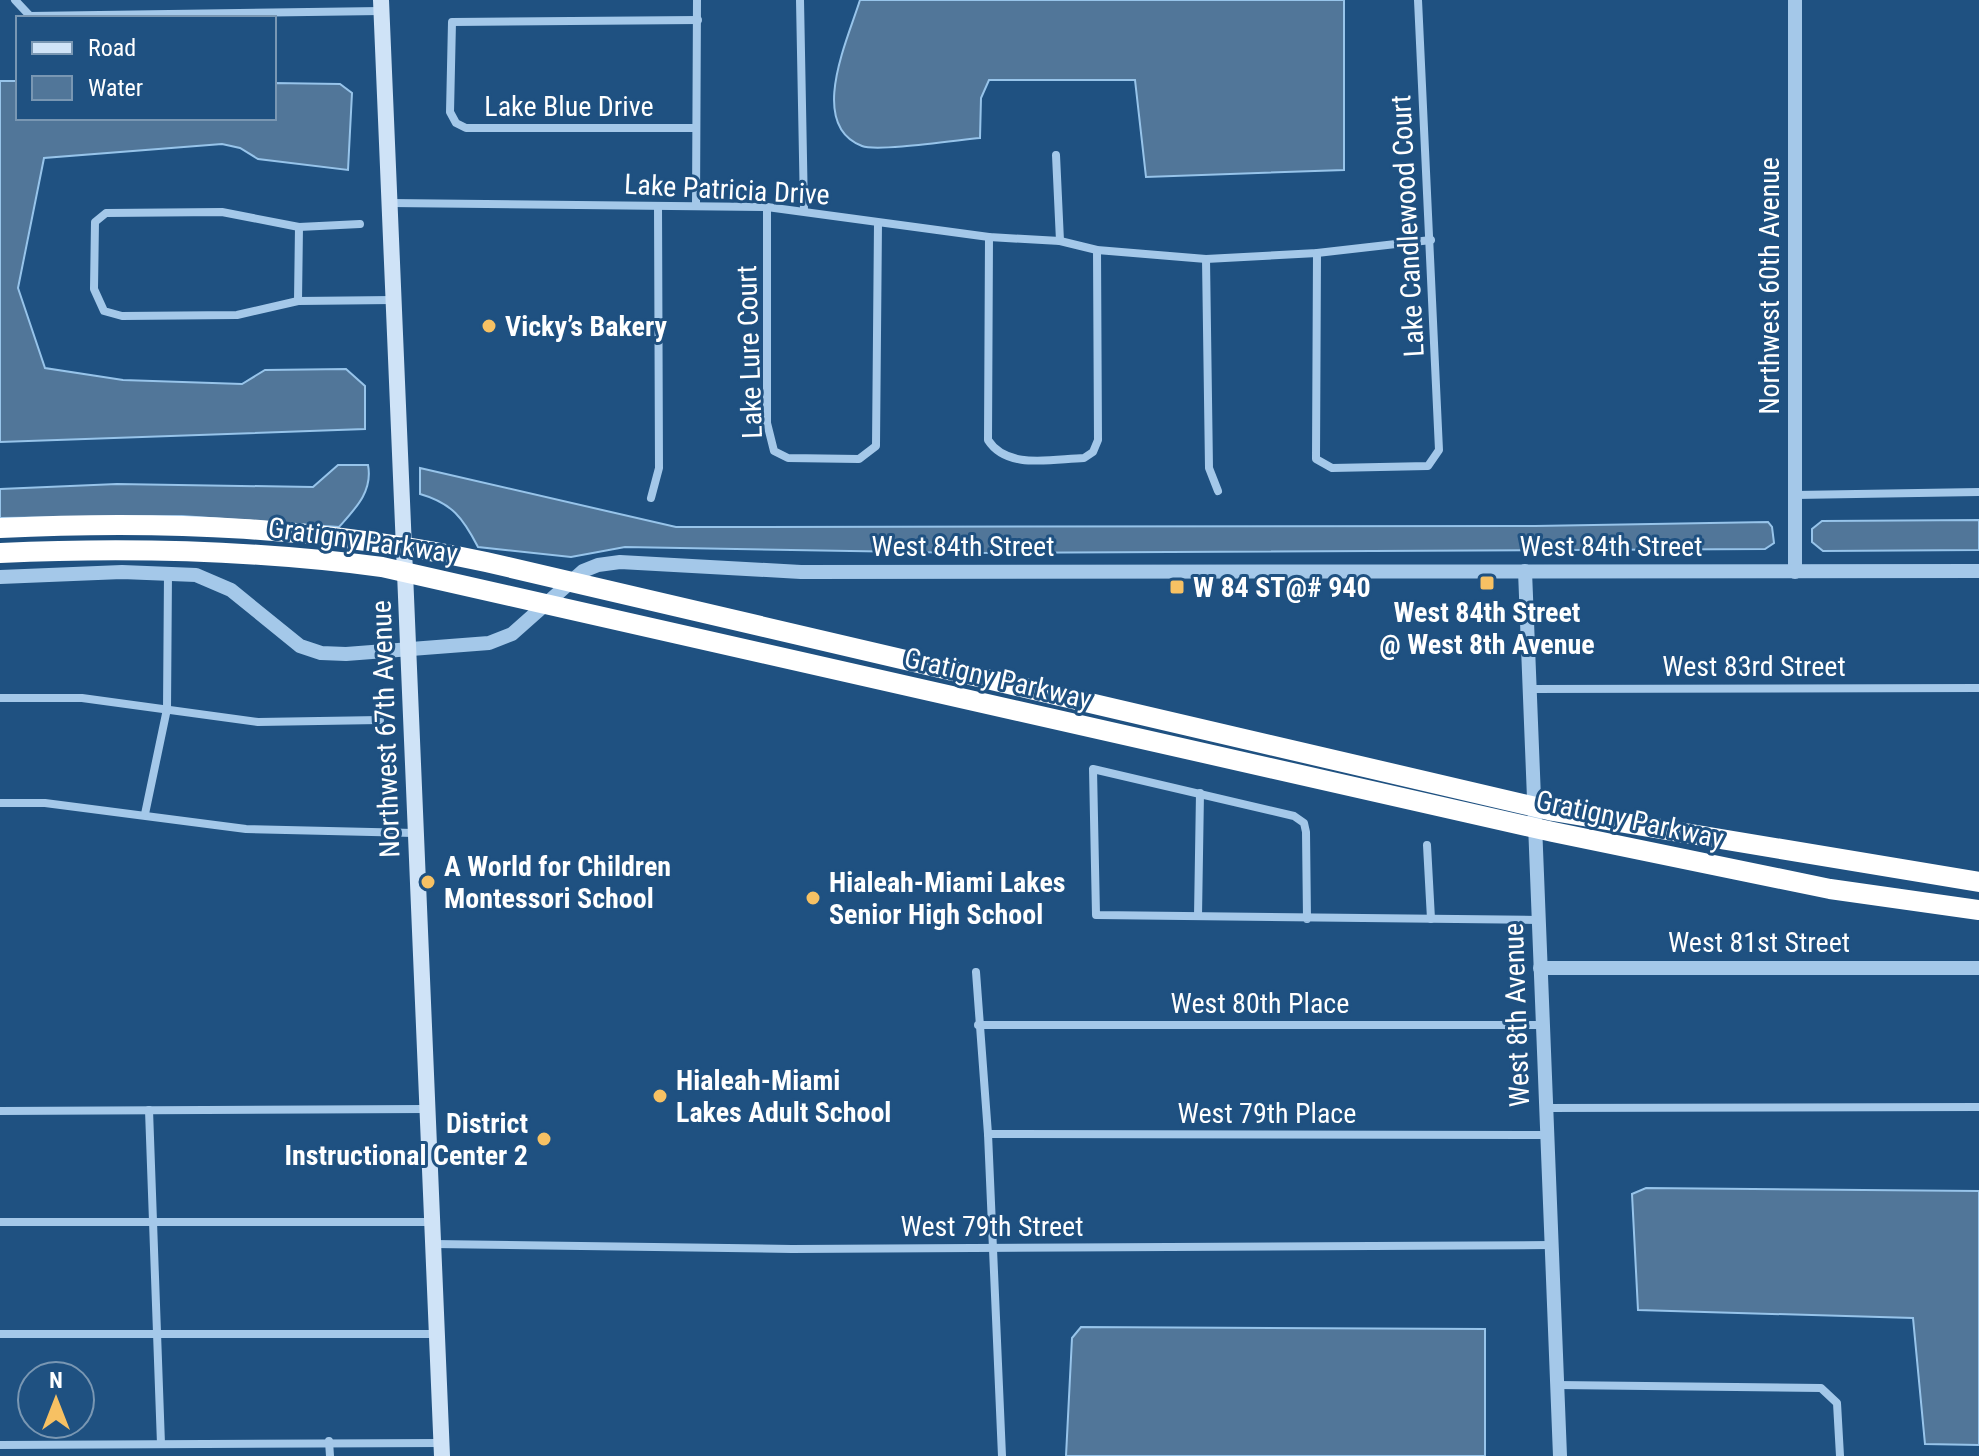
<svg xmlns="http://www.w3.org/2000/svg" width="1979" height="1456" font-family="'Roboto Condensed',sans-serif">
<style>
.water{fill:#517699;stroke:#97c4ea;stroke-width:2}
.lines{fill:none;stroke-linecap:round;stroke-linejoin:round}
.minor{stroke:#a4c8e9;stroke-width:8}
.tertiary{stroke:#a4c8e9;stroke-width:14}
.secondary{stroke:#cfe3f7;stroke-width:16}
.motorway{stroke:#fff;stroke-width:20}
.poi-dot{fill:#f7c163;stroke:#1f5181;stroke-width:3}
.labels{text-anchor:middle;stroke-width:6;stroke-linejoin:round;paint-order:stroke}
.street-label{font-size:28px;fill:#fff;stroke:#1f5181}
.poi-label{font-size:28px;font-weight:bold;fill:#fff;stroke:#1f5181;text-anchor:start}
</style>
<rect width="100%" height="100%" fill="#1f5181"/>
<g class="water">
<path d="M860,0H1344V170L1146,177L1135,80H989L981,98L980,138C958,140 877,152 862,146C807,125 848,39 860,0Z"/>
<path d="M0,81H18V118H274V83L340,84L352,93L348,170L258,159L240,148L222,144L44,158L18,288L45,368L123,380L242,384L265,370L346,369L365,386V429L0,442Z"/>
<path d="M338,465H368C373,491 356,508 339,527L182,516L0,518V489L117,484L313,487Z"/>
<path d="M420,468L676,527L1535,526L1768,522L1772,527L1774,543L1765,549L968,553L625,547L571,557L478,547C463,518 452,503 420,494Z"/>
<path d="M1979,520V550L1823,551L1812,542V529L1822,521Z"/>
<path d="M1646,1188L1979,1191V1445L1925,1444L1913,1318L1638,1310L1632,1194Z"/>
<path d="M1081,1327L1485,1329V1456H1066L1072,1338Z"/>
</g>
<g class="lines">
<g class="minor">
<path d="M15,0L30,16L381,11"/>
<path d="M800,0L804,210"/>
<path d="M696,128H466L456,123L450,112L452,22L698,20"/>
<path d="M1056,155L1060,241"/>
<path d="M390,203L767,207L989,237L1060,241L1097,250L1206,259L1317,253L1431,240"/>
<path d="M696,205L697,0"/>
<path d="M767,207V423L774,451L788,458L859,459L876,446L878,223"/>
<path d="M360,224L299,227L222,212L106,213L95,222L94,289L104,311L122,316L237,315L298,301L393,300"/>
<path d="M989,237L988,440C1007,470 1052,459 1084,458L1093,452L1098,440L1097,250"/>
<path d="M1317,253L1316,459L1332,468L1428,466L1439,450L1418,0"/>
<path d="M1206,259L1209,468L1218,491"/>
<path d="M298,301L299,227"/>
<path d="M1795,495L1979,492"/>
<path d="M651,498L659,468L658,206"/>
<path d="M1529,689L1979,688"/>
<path d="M0,698H82L258,722L380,720"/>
<path d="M0,803H45L246,829L414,833"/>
<path d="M145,814L167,709L168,573"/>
<path d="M1427,845L1431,919"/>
<path d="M1198,916L1200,793"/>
<path d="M1307,919L1306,832L1304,823L1294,816L1093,769L1096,915L1538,920"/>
<path d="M976,972L988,1134L1002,1456"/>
<path d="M978,1025H1542"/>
<path d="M1545,1108L1979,1107"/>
<path d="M149,1110L161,1444"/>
<path d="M0,1111L426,1109"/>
<path d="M988,1134L1547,1135"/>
<path d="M0,1222H431"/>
<path d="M433,1244L792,1249L1551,1245"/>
<path d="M0,1334H436"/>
<path d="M1557,1385L1821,1388L1837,1403L1840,1456"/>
<path d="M329,1441L330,1456"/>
<path d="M0,1445L441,1443"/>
</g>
<g class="tertiary">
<path d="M1525,571L1560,1456"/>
<path d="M1795,572V0"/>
<path d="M0,577L122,572L196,575L231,590L300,646L321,653L346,654L489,643L512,634L583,571L598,565L620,562L801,572L1979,571"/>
<path d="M1540,968H1979"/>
</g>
<path class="secondary" d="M381,0L442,1456"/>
<g class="motorway">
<path d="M0,528C168,520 321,527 486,562L1553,811L1979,882"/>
<path d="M0,553C129,547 254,550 382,567L1553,832L1830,889L1979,910"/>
</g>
</g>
<g class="poi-dot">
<circle cx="489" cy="326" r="8"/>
<rect x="1479" y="575" width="16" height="16" rx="4"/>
<rect x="1169" y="579" width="16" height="16" rx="4"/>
<circle cx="428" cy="882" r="8"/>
<circle cx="813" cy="898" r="8"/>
<circle cx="660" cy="1096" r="8"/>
<circle cx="544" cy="1139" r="8"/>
</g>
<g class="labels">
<g class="street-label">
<text x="569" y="116">Lake Blue Drive</text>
<text transform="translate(727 189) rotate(3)" y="10">Lake Patricia Drive</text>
<text transform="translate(1407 226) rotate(-93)" y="10">Lake Candlewood Court</text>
<text transform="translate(1769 286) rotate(-90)" y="10">Northwest 60th Avenue</text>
<text transform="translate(749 352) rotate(-92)" y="10">Lake Lure Court</text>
<text transform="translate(363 540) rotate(8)" y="10">Gratigny Parkway</text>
<text x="963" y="556">West 84th Street</text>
<text x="1611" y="556">West 84th Street</text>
<text x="1754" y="676">West 83rd Street</text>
<text transform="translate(998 678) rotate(13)" y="10">Gratigny Parkway</text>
<text transform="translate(385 729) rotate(-92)" y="10">Northwest 67th Avenue</text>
<text transform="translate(1630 819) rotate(12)" y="10">Gratigny Parkway</text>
<text x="1759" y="952">West 81st Street</text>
<text x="1260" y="1013">West 80th Place</text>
<text transform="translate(1516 1015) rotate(-92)" y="10">West 8th Avenue</text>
<text x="1267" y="1123">West 79th Place</text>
<text x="992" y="1236">West 79th Street</text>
</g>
<g class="poi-label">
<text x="505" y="336">Vicky’s Bakery</text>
<text x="1193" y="597">W 84 ST@# 940</text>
<text x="1487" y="622" text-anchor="middle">West 84th Street<tspan x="1487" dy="32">@ West 8th Avenue</tspan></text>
<text x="444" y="876">A World for Children<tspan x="444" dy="32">Montessori School</tspan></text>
<text x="829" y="892">Hialeah-Miami Lakes<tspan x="829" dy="32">Senior High School</tspan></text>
<text x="676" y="1090">Hialeah-Miami<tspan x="676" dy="32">Lakes Adult School</tspan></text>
<text x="528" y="1133" text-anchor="end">District<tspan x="528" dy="32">Instructional Center 2</tspan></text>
</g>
</g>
<rect x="16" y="16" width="260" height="104" fill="#1f5181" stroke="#7997b3" stroke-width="2"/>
<rect x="32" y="42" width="40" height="12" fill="#cfe3f7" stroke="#7997b3" stroke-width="2"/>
<text x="88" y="56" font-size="24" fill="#ffffff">Road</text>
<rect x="32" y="76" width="40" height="24" fill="#517699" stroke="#7997b3" stroke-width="2"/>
<text x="88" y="96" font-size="24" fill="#ffffff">Water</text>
<g transform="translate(56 1400)"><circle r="38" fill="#1f5181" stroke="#7997b3" stroke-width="2"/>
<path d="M0-6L14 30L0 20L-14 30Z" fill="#f7c163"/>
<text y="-12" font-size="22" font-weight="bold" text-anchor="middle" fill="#ffffff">N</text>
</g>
</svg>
